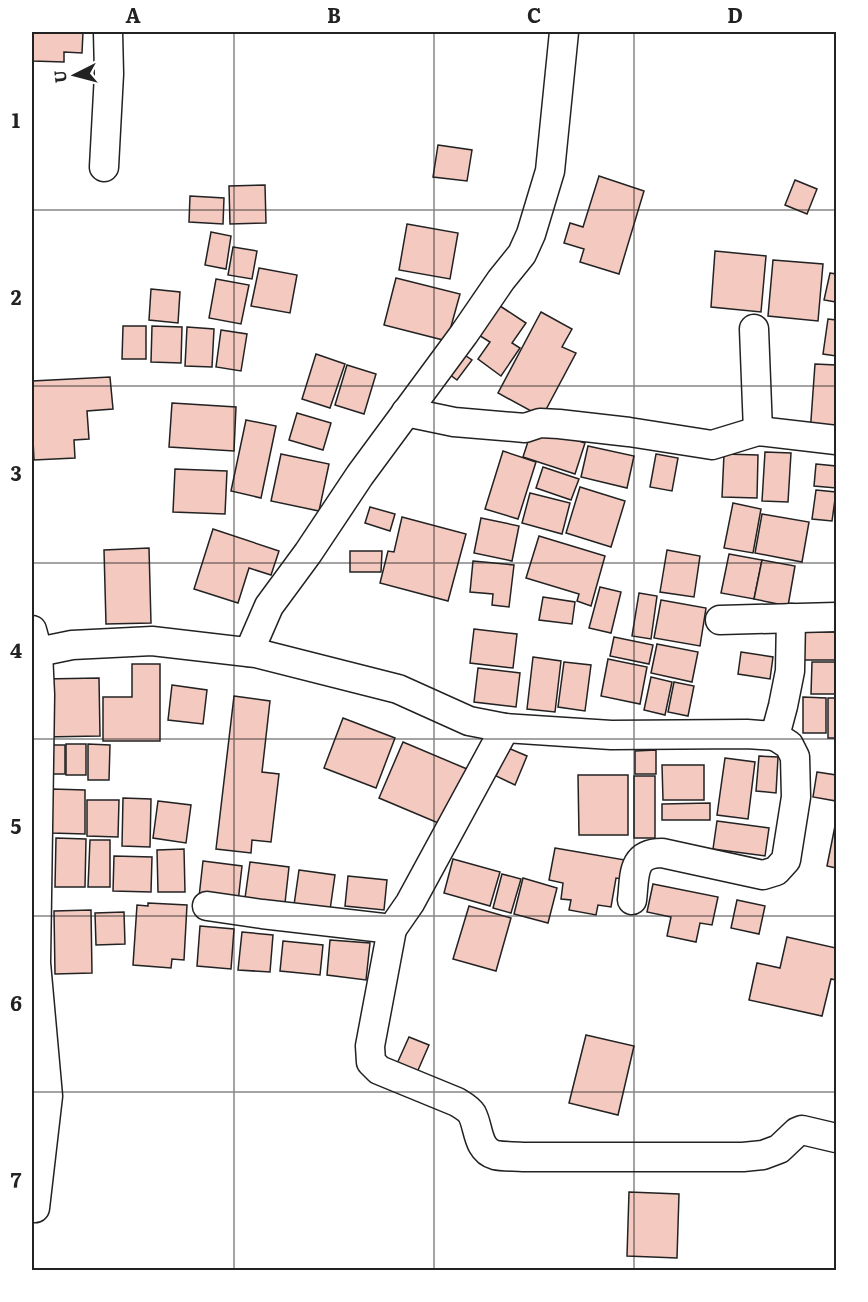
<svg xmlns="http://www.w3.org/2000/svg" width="868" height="1302" font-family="Literata,serif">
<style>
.building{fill:#f3c9c0;stroke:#222;stroke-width:1.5}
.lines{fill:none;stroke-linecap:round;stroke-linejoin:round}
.minor-casing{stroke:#222;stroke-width:31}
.minor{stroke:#fff;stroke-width:28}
.grid{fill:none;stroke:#222;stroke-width:1.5;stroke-opacity:0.55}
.neatline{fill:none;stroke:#222;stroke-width:2}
.grid-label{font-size:20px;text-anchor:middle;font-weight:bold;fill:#222}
</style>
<rect width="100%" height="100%" fill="#fff"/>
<g class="building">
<path d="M32,32H83L82,53L64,52V62L32,61Z"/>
<path d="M438,145L472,150L467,181L433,177Z"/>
<path d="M599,176L644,191L619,274L580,262L584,249L564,243L570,223L583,227Z"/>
<path d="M795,180L817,189L807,214L785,205Z"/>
<path d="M265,185L266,223L230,224L229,186Z"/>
<path d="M190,196L224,198L223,224L189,222Z"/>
<path d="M407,224L458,233L450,279L399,270Z"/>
<path d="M211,232L231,236L226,269L205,265Z"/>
<path d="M233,247L257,251L252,279L228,275Z"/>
<path d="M715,251L766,256L761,312L711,307Z"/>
<path d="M773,260L823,264L818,321L768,316Z"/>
<path d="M259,268L297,275L290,313L251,306Z"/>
<path d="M830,273L836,274V302L824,300Z"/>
<path d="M396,278L460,294L447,341L384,325Z"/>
<path d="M216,279L249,285L241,324L209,318Z"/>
<path d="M151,289L180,292L178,323L149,320Z"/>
<path d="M497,304L526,323L512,343L520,348L501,376L478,359L490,342L477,334Z"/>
<path d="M541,312L572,329L562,347L576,353L542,417L498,393Z"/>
<path d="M828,319L836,320V356L823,354Z"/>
<path d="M123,326H146V359H122Z"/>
<path d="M152,326L182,327L181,363L151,362Z"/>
<path d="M187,327L214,329L212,367L185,366Z"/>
<path d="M221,330L247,334L241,371L216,367Z"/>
<path d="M316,354L345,364L330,408L302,399Z"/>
<path d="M463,354L472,360L457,380L449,374Z"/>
<path d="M815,364L836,365V436L810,434Z"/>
<path d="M347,365L376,374L364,414L335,405Z"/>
<path d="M110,377L113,409L87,411L89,439L74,440L75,458L34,460L32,420V381Z"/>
<path d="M172,403L236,407L234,451L169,447Z"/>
<path d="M297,413L331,423L323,450L289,440Z"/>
<path d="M246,420L276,426L261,498L231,491Z"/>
<path d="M533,426L585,443L575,474L523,457Z"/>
<path d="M588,446L634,456L627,488L581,477Z"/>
<path d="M503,451L536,462L518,519L485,509Z"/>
<path d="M765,452L791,453L788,502L762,501Z"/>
<path d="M281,454L329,464L319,511L271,501Z"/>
<path d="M656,454L678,458L672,491L650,487Z"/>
<path d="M724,454L758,455L757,498L722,497Z"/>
<path d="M816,464L836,466V488L814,486Z"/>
<path d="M543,467L579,479L571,500L536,488Z"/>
<path d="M175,469L227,471L225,514L173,512Z"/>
<path d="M580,487L625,501L611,547L566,533Z"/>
<path d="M816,490L836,492L832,521L812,519Z"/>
<path d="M530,493L570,503L562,534L522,523Z"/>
<path d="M733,503L761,509L753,553L724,548Z"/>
<path d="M370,507L395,514L390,531L365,523Z"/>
<path d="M762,514L809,522L802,562L755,553Z"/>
<path d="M402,517L466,534L448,601L380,583L388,551L394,552Z"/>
<path d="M481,518L519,526L512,561L474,553Z"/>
<path d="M213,529L279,551L271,575L249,568L238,603L194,589Z"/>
<path d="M539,536L605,556L591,606L577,601L579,594L526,578Z"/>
<path d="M149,548L151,623L106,624L104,550Z"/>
<path d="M667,550L700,556L694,597L660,592Z"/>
<path d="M350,551H382L381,572H350Z"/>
<path d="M729,554L762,560L754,599L721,593Z"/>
<path d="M762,560L795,566L788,606L754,599Z"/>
<path d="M473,561L514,565L509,607L492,605L493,594L470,592Z"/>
<path d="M600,587L621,592L611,633L589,628Z"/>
<path d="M639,593L657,596L651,639L632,636Z"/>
<path d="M543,597L575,602L572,624L539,620Z"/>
<path d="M661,600L706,608L700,646L654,638Z"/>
<path d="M474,629L517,634L513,668L470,663Z"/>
<rect x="804" y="632" width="32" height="28"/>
<path d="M614,637L653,645L649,664L610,656Z"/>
<path d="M657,644L698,652L692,682L651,673Z"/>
<path d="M741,652L773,657L770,679L738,674Z"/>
<path d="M533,657L561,661L555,712L527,709Z"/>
<path d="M608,659L647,667L640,704L601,696Z"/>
<path d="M564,662L591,665L585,711L558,707Z"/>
<path d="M812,662H836V694H811Z"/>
<path d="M132,664H160V741H103V697H132Z"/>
<path d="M478,668L520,673L516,707L474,702Z"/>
<path d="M651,677L672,682L665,715L644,710Z"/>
<path d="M99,678L100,736L44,737L43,679Z"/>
<path d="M674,682L694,686L688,716L668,712Z"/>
<path d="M172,685L207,690L203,724L168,720Z"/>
<path d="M234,696L270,701L262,772L279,774L271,842L252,840L251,853L216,849Z"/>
<path d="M803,697L826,698V733H803Z"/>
<rect x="828" y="698" width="8" height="40"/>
<path d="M343,718L395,738L376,788L324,768Z"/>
<path d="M403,742L467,769L443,825L379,798Z"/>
<rect x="66" y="744" width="20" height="31"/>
<path d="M88,744L110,745L109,780H88Z"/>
<rect x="49" y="745" width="16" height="29"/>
<path d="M508,748L527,756L515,785L496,776Z"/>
<path d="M656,750V774H635V751Z"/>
<path d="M759,756L778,757L776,793L756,791Z"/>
<path d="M725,758L755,762L748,819L717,815Z"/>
<path d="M662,765H704V800H663Z"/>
<path d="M817,772L836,775V801L813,797Z"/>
<path d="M578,775H628V835H579Z"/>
<rect x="634" y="776" width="21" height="62"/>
<path d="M52,789L85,790V834L51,833Z"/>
<path d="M123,798L151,799L150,847L122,846Z"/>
<path d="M87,800H119L118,837L87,836Z"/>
<path d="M158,801L191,805L186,843L153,838Z"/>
<path d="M710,803V820H662V804Z"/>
<path d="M717,821L769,828L765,856L713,849Z"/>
<path d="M836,821V868L827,866Z"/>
<path d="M56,838L86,839L85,887H55Z"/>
<path d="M90,840H110V887H88Z"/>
<path d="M555,848L631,861L628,880L616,878L611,907L598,905L596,915L569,910L571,900L561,899L563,883L549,880Z"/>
<path d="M184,849L185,892H158L157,850Z"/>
<path d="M114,856L152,857L151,892L113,891Z"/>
<path d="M453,859L500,872L490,906L444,893Z"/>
<path d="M203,861L242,866L238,902L199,897Z"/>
<path d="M250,862L289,867L285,903L245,898Z"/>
<path d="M299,870L335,875L330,910L294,905Z"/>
<path d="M502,874L521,879L511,913L493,908Z"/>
<path d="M348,876L387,880L384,910L345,906Z"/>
<path d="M523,878L557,888L548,923L514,914Z"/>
<path d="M653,884L718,897L712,925L700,923L696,942L667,936L671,917L647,912Z"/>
<path d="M737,900L765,906L759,934L731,928Z"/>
<path d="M148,903L187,905L184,960L172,959L171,968L133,965L137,905L148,906Z"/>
<path d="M469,906L511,918L496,971L453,959Z"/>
<path d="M91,910L92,973L55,974L54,911Z"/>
<path d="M124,912L125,944L96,945L95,913Z"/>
<path d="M200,926L234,929L231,969L197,966Z"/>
<path d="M242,932L273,935L270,972L238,970Z"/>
<path d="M787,937L836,948V980L831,979L822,1016L749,1000L757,963L780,968Z"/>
<path d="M330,940L370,943L366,980L327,975Z"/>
<path d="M283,941L323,945L320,975L280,971Z"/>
<path d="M586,1035L634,1046L618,1115L569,1103Z"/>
<path d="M409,1037L429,1045L415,1077L395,1068Z"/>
<path d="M629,1192L679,1194L677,1258L627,1256Z"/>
</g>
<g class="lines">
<defs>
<g id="minor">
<path d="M104,167L109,74L108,32"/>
<path d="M754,329L758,431"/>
<path d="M406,412L454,422L525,428L540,423L559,424L629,432L712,445L758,431L836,440"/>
<path d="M720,620L836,617"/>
<path d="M32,630L38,652L40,695L36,963L48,1096L35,1208"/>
<path d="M249,652L269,606L308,553L360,475L464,334L501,280L522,254L531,234L550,171L564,32"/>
<path d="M32,655L38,652L72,645L152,641L256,653L398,689L469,721L505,728L611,735L747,734L775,736L783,706L790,671L791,618"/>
<path d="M632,900C635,876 631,853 662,853L763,875L776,871L786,860L796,797L795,757L789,745L775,736"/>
<path d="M207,906L262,914L392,929L410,903L505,728"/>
<path d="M392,929L370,1046L371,1062L379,1070L457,1102C462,1105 469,1109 472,1114C479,1127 477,1150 495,1155C504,1157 515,1156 524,1157H743L763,1155L779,1149L797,1132L802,1130L836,1138"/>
</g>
</defs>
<use href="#minor" class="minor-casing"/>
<use href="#minor" class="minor"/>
</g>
<path class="grid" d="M234,32V1270M434,32V1270M634,32V1270M32,210H836M32,386H836M32,563H836M32,739H836M32,916H836M32,1092H836"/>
<rect width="868" height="1302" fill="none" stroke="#ffffff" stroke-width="66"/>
<g transform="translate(75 75) rotate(264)" stroke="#ffffff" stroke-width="4.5" paint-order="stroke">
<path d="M0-4.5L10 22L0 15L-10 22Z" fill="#222222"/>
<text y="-9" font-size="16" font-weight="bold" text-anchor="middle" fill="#222222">U</text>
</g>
<rect x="33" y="33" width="802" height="1236" class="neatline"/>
<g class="grid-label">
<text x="133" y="23">A</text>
<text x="334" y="23">B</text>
<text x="534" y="23">C</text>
<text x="735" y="23">D</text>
<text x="16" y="128">1</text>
<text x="16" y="305">2</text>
<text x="16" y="481">3</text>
<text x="16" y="658">4</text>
<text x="16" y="834">5</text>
<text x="16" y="1011">6</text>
<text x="16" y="1188">7</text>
</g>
</svg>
